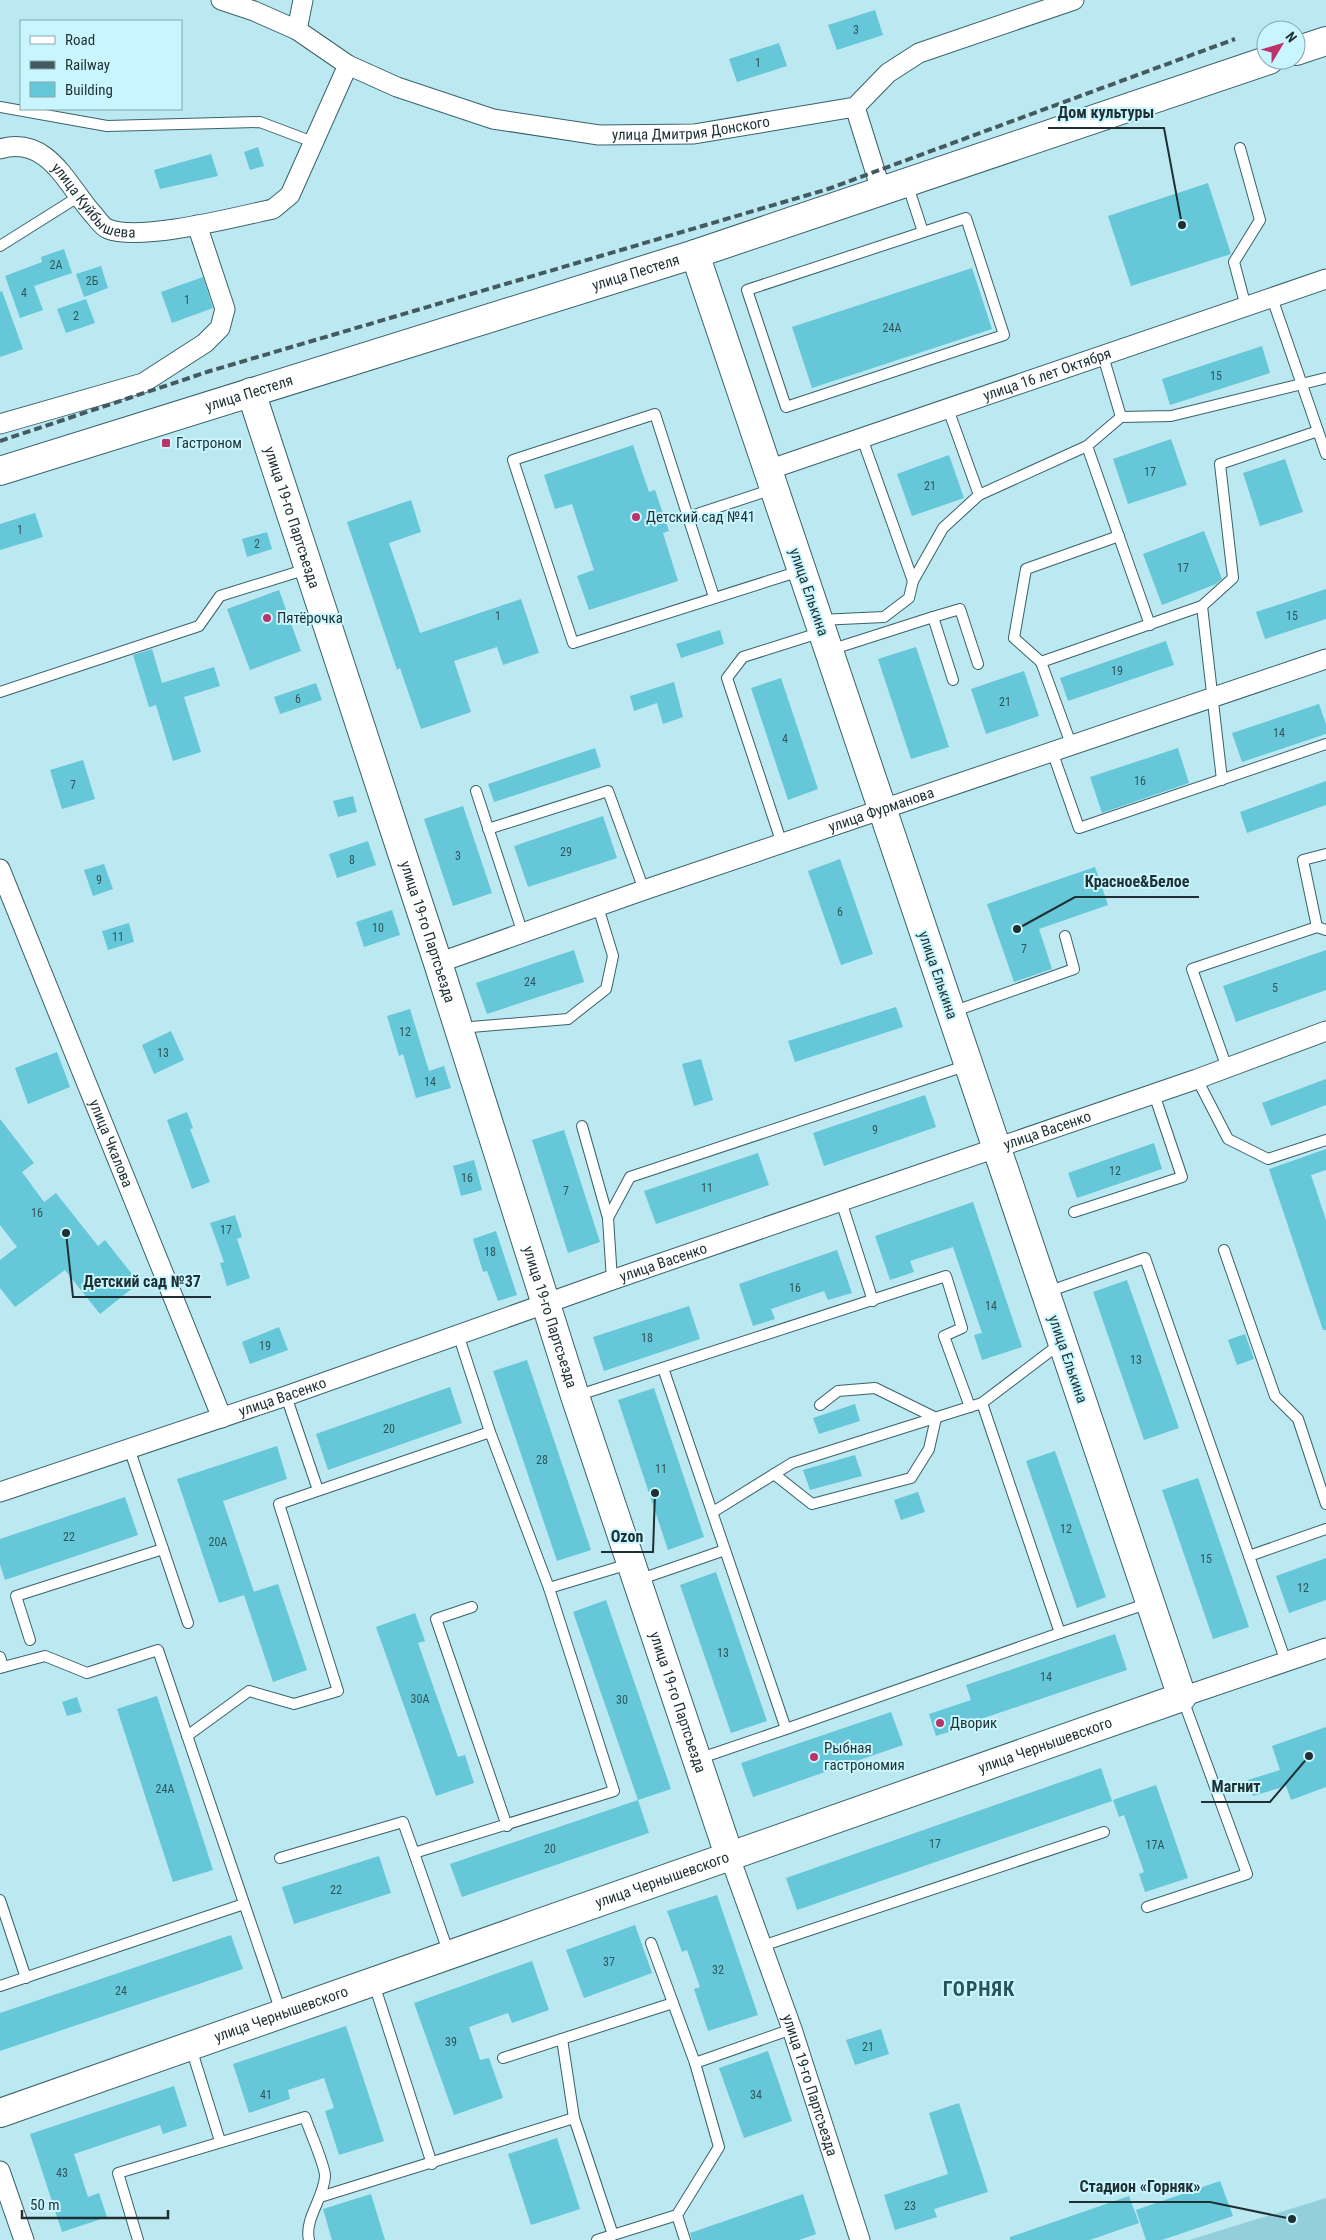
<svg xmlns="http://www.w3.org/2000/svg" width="1326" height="2240" font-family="'Roboto Condensed',sans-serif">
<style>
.green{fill:#93cfda}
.building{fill:#65c7d8}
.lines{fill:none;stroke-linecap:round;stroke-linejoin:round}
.lane-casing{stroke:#39626a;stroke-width:12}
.street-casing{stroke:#39626a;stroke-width:21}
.secondary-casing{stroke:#39626a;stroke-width:30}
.primary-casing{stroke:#39626a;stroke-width:30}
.lane{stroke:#fff;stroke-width:10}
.street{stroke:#fff;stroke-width:19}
.secondary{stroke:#fff;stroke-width:28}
.primary{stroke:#fff;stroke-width:28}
.rail{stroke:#435b5f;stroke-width:4;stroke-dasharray:8 4;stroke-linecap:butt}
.poi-dot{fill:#bd326a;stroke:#c9f6fe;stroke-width:2}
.labels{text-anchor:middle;stroke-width:4;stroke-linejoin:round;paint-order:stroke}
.number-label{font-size:12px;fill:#30565c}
.street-label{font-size:15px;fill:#1e3033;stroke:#c9f6fe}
.poi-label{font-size:15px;fill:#1e3033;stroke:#c9f6fe;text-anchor:start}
.district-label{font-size:20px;font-weight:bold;letter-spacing:1px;fill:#285158;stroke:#c9f6fe}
.leader{fill:none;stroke:#1e3033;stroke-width:2}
.callout-dot{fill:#1e3033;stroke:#c9f6fe;stroke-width:2}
.callout-label{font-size:16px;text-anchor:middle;font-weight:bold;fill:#1e3033;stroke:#c9f6fe;stroke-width:4;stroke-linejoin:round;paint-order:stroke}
</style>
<rect width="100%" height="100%" fill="#bce8f1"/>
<path class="green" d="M1326,2198V2240H1189Z"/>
<g class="building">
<path d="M875,10L883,35L837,50L828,25Z"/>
<path d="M779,43L787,66L737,82L729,59Z"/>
<path d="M258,147L264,166L250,170L244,152Z"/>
<path d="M211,154L218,176L160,189L154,170Z"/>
<path d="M1208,183L1231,254L1131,286L1108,216Z"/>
<path d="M64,249L72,273L34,286L43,310L20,318L5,276L42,262L41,257Z"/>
<path d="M101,266L108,288L84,297L76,274Z"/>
<path d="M972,268L992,329L812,388L792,327Z"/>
<path d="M203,277L213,308L172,323L161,292Z"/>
<path d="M2,291L23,349L0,357V292Z"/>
<path d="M86,299L95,323L66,333L57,309Z"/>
<path d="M1262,346L1270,373L1170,405L1162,379Z"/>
<path d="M1171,439L1187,485L1128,504L1113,459Z"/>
<path d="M633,445L649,492L655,490L669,531L663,533L678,581L589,610L577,576L594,570L572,504L555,509L544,475Z"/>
<path d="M949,455L964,498L912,516L897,474Z"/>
<path d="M1285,459L1303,512L1260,526L1243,473Z"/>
<path d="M411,500L421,532L389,543L420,633L521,599L539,653L503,665L497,647L454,661L471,712L421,729L400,668L397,670L347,522Z"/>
<path d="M35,513L43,537L0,550V524Z"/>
<path d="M1204,531L1222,579L1216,584L1162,605L1143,554Z"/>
<path d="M267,532L272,549L247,557L242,539Z"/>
<path d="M1326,589V619L1265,639L1256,612Z"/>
<path d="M279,590L301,651L250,670L227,609Z"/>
<path d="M720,630L724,644L681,658L676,644Z"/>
<path d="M1166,641L1174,665L1068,701L1060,678Z"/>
<path d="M916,647L949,747L911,759L878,659Z"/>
<path d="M152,649L162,683L214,667L220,686L184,697L201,752L173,761L156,705L149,707L133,655Z"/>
<path d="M1024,671L1039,716L986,734L971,689Z"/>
<path d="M781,678L818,789L788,800L751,688Z"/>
<path d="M674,682L683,717L663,724L657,703L634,711L630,696Z"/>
<path d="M316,683L322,700L280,714L274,697Z"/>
<path d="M1319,704L1326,724V734L1242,762L1232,733Z"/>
<path d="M595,748L601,767L494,802L488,784Z"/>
<path d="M1178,748L1189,783L1102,813L1090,777Z"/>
<path d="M83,760L95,799L62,809L50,770Z"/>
<path d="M1326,781V805L1247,833L1240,812Z"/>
<path d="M353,796L357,812L338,817L333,801Z"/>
<path d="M463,806L492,893L453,906L424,819Z"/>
<path d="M603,816L617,858L528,887L514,846Z"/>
<path d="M368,841L376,865L337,878L329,854Z"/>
<path d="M840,859L873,954L841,965L808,871Z"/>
<path d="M104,864L113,889L93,896L84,870Z"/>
<path d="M1095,867L1108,905L1039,929L1052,969L1014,982L987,904Z"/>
<path d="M392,910L400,935L364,947L356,922Z"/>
<path d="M129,923L134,942L108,950L102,931Z"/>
<path d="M574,950L584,982L487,1014L476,983Z"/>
<path d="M1326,950V990L1236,1022L1223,986Z"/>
<path d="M896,1007L903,1027L795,1062L788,1041Z"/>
<path d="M410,1009L429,1071L444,1066L451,1088L416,1098L403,1054L399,1056L387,1016Z"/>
<path d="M171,1031L184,1060L154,1074L142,1045Z"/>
<path d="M57,1052L70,1087L28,1104L15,1068Z"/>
<path d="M701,1059L713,1100L694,1106L682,1064Z"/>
<path d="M1326,1079V1105L1271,1126L1262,1103Z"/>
<path d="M925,1095L936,1127L824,1166L813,1133Z"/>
<path d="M187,1112L193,1128L190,1129L210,1182L192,1189L167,1120Z"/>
<path d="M0,1119L34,1163L22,1172L44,1202L56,1193L98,1246L105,1240L139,1283L100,1314L65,1270L15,1307L0,1288V1260L17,1247L0,1225Z"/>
<path d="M564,1130L600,1242L568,1253L532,1140Z"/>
<path d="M1154,1143L1162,1169L1077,1198L1068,1173Z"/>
<path d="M1326,1149V1170L1311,1175L1326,1220V1330H1323L1269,1169Z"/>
<path d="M758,1153L769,1185L656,1224L644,1191Z"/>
<path d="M474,1160L482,1190L461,1196L453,1166Z"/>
<path d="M973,1202L1022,1347L982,1360L974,1335L982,1333L953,1247L910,1261L914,1272L890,1280L875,1236Z"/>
<path d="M235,1215L242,1237L237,1239L250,1278L227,1286L220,1263L224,1262L210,1223Z"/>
<path d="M496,1231L517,1295L498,1301L487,1271L483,1272L473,1239Z"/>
<path d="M837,1250L852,1293L828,1300L824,1291L771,1309L775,1319L753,1326L739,1284Z"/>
<path d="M1127,1280L1179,1428L1144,1440L1093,1292Z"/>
<path d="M689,1306L700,1339L604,1371L593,1337Z"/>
<path d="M279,1327L288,1350L250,1364L242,1342Z"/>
<path d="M1245,1334L1254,1359L1237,1365L1228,1340Z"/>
<path d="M527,1360L591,1550L557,1561L493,1371Z"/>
<path d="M450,1387L462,1423L328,1470L316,1434Z"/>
<path d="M654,1388L704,1537L668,1550L618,1400Z"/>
<path d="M855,1404L860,1421L819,1434L813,1418Z"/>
<path d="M277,1446L287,1479L223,1501L254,1592L219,1603L177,1479Z"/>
<path d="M1055,1451L1106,1597L1077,1608L1026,1461Z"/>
<path d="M855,1455L862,1476L810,1490L803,1470Z"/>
<path d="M1198,1478L1249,1627L1213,1639L1162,1490Z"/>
<path d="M918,1492L925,1512L901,1520L894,1500Z"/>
<path d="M125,1497L138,1535L5,1580L0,1564V1539Z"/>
<path d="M1326,1558V1600L1289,1613L1276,1576Z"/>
<path d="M716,1572L767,1721L731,1733L680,1585Z"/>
<path d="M278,1584L307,1670L273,1682L244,1595Z"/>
<path d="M606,1600L671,1789L638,1800L573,1612Z"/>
<path d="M415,1613L425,1641L418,1643L458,1757L465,1755L474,1783L436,1796L376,1627Z"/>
<path d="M1115,1634L1127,1670L951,1729L952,1731L936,1736L929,1714L971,1700L966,1685Z"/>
<path d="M157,1696L213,1870L173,1882L117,1709Z"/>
<path d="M77,1697L82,1712L67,1716L62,1702Z"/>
<path d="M891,1712L903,1745L753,1797L741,1763Z"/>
<path d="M1326,1727V1787L1291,1800L1286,1786L1253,1796L1248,1780L1280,1770L1272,1746Z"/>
<path d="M1101,1768L1112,1801L797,1910L786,1878Z"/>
<path d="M1156,1785L1188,1878L1145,1892L1139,1874L1144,1872L1124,1815L1119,1817L1113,1800Z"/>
<path d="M638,1800L649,1833L462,1897L450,1864Z"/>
<path d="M379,1856L391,1893L294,1924L282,1887Z"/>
<path d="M717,1895L758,2015L708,2031L694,1989L700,1987L687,1950L682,1952L667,1911Z"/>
<path d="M635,1925L652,1973L584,1998L566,1950Z"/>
<path d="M231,1935L243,1969L0,2051V2013Z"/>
<path d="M532,1961L549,2010L512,2023L508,2013L469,2027L480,2060L489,2058L503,2098L454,2115L414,2003Z"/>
<path d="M346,2026L384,2141L339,2155L325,2111L334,2108L324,2078L288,2090L290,2099L249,2113L233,2064Z"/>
<path d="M881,2029L889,2054L855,2065L846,2040Z"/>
<path d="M768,2051L792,2121L744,2138L719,2068Z"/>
<path d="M174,2086L187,2126L163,2134L160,2125L74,2154L88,2197L99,2193L107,2217L62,2232L30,2134Z"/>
<path d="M959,2103L988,2192L934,2209L937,2217L895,2230L884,2195L948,2174L929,2113Z"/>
<path d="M557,2138L580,2209L531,2225L508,2154Z"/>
<path d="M1220,2181L1233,2216L1162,2240H1146L1136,2210Z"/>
<path d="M371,2194L385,2240H332L323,2209Z"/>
<path d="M803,2194L816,2234L799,2240H692L690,2233Z"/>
<path d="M1129,2196L1139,2223L1090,2240H1010V2237Z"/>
</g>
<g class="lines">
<defs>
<g id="lane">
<path d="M0,107L107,126L260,122L313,142"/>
<path d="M1240,148L1260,220L1234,262L1246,307"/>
<path d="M907,183L923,232"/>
<path d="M966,218L1004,335L786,407L747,290Z"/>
<path d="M0,246L78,197"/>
<path d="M1272,298L1326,454"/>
<path d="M1103,356L1121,417"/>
<path d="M948,409L979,495"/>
<path d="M862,438L913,581L943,528L979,495L1087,446L1121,417L1171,416L1326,378"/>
<path d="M1087,446L1150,625"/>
<path d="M773,489L688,517L655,414L513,460L573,643L800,571"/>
<path d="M688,517L714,597"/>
<path d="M933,617L960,609L978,664"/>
<path d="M819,620L884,617L909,598L913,581"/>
<path d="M830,650L933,617L953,680"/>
<path d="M1041,662L1014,638L1026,569L1119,536"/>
<path d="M0,692L199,626L220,596L307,569"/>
<path d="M1071,744L1041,662L1202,606"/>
<path d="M1052,751L1079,828L1326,744"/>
<path d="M1222,780L1202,606L1233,578L1220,464L1318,431"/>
<path d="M476,791L523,934"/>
<path d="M488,829L608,791L644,890"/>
<path d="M782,844L727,678L743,657L822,632"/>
<path d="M1317,927L1303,860L1326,854"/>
<path d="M952,1012L1074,969L1065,936"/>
<path d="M459,1028L568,1019L606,989L613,956L598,907"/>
<path d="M1227,1068L1192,969L1317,927L1326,930"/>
<path d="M1197,1079L1228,1139L1268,1159L1326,1140"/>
<path d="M582,1126L608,1218"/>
<path d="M841,1201L873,1301"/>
<path d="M1074,1212L1182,1177L1154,1094"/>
<path d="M1224,1250L1275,1396L1298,1419L1326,1504"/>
<path d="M612,1280L608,1218L630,1177L968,1065"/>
<path d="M1047,1292L1145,1258L1286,1662"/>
<path d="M663,1368L786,1729L698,1759"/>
<path d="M286,1396L318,1490"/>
<path d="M576,1396L946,1276L962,1328L944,1336L970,1407"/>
<path d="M129,1448L188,1623"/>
<path d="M774,1474L812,1504L911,1478L929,1449L936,1418L875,1388L838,1391L820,1405"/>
<path d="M713,1512L792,1463L982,1403L1061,1343"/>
<path d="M1249,1556L1326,1529"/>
<path d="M638,1580L725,1550"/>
<path d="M549,1588L629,1564"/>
<path d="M472,1607L436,1619L507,1826"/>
<path d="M1060,1633L1149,1603"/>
<path d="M30,1640L16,1596L163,1549"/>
<path d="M0,1657L3,1667"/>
<path d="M0,1668L45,1656L87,1673L158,1650L281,2012"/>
<path d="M786,1729L1060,1633L982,1403"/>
<path d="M187,1736L249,1691L294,1704L338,1691L279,1504L490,1432"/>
<path d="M280,1858L403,1822L414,1853"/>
<path d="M0,1900L26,1978"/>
<path d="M1147,1907L1247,1874L1182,1697"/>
<path d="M651,1943L695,2063L719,2147L677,2215L685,2240"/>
<path d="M762,1946L1104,1832"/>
<path d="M449,1954L414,1853L614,1791L549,1588L490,1432L458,1334"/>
<path d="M374,1984L432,2164"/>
<path d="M0,1986L244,1904"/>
<path d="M562,2039L574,2118L613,2235L677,2215"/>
<path d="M191,2048L220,2141"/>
<path d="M503,2058L673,2003"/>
<path d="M695,2063L792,2029"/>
<path d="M320,2197L574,2118"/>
<path d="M138,2240L118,2173L305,2117C309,2130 325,2165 325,2176C324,2198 304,2219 309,2240"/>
<path d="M597,2240L613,2235"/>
</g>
<g id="street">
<path id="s1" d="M221,0L254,11L297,30L348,65L397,87L493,119L599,135L694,134L855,107L888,73L919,53L1074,0"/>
<path d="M297,30L303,0"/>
<path d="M855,107L881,190"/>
<path id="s2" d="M0,149C47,135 66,183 92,213C97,218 102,227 108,229C140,242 236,217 273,209L290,195L348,65"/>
<path d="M0,424L143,383L205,343L220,328L225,309L197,225"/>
<path id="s3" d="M768,470L1326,279"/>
<path id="s4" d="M0,869L222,1418"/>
<path id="s5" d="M438,963L644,890L1326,659"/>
<path id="s6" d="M0,1492L286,1396L612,1280L1197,1079L1326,1031"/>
<path d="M1182,1697L1326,1648"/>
<path id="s7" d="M729,1855L792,2029L860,2240"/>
<path d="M0,2171L24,2240"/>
</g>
<g id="secondary">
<path id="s8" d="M251,392L438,963L575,1396L729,1855"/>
<path id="s9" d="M0,2113L1182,1697L695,254"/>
</g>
<g id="primary">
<path d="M1296,51L1326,41"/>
<path id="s10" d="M0,471L695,254L1269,60"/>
</g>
</defs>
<use href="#lane" class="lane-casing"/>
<use href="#street" class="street-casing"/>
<use href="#secondary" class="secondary-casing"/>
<use href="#primary" class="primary-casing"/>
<use href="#lane" class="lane"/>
<use href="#street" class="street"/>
<use href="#secondary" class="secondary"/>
<use href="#primary" class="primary"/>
<path class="rail" d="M0,441L210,371L828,189L1235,39"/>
</g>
<g class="poi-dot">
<rect x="161" y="438" width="10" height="10" rx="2.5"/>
<circle cx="636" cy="517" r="5"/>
<circle cx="267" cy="618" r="5"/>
<circle cx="940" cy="1723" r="5"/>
<circle cx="814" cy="1757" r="5"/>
</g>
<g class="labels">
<g class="number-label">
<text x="856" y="34">3</text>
<text x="758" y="67">1</text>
<text x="56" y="269">2А</text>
<text x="92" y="285">2Б</text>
<text x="24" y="297">4</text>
<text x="187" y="304">1</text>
<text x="76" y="320">2</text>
<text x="892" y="332">24А</text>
<text x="1216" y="380">15</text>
<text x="1150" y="476">17</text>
<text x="930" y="490">21</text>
<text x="20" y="534">1</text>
<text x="257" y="548">2</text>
<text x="1183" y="572">17</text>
<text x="498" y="620">1</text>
<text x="1292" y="620">15</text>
<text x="1117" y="675">19</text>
<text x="298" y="703">6</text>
<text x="1005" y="706">21</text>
<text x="1279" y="737">14</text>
<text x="785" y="743">4</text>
<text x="1140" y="785">16</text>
<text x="73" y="789">7</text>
<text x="566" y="856">29</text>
<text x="458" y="860">3</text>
<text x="352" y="864">8</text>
<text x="99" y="884">9</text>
<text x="840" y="916">6</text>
<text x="378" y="932">10</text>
<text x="118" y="941">11</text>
<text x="1024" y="953">7</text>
<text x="530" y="986">24</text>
<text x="1275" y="992">5</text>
<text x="405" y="1036">12</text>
<text x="163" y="1057">13</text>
<text x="430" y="1086">14</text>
<text x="875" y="1134">9</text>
<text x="1115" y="1175">12</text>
<text x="467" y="1182">16</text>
<text x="707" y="1192">11</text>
<text x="566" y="1195">7</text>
<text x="37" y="1217">16</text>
<text x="226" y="1234">17</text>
<text x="490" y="1256">18</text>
<text x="795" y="1292">16</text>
<text x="991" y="1310">14</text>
<text x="647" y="1342">18</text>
<text x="265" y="1350">19</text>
<text x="1136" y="1364">13</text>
<text x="389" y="1433">20</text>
<text x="542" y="1464">28</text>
<text x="661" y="1473">11</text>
<text x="1066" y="1533">12</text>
<text x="69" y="1541">22</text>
<text x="218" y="1546">20А</text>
<text x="1206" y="1563">15</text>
<text x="1303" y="1592">12</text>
<text x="723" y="1657">13</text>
<text x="1046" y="1681">14</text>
<text x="420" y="1703">30А</text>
<text x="622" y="1704">30</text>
<text x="165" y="1793">24А</text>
<text x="935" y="1848">17</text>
<text x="1155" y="1849">17А</text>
<text x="550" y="1853">20</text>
<text x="336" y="1894">22</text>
<text x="609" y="1966">37</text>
<text x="718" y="1974">32</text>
<text x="121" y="1995">24</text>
<text x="451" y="2046">39</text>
<text x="868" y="2051">21</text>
<text x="266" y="2099">41</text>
<text x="756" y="2099">34</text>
<text x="62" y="2177">43</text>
<text x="910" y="2210">23</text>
</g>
<g class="street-label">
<text dy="5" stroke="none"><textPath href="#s1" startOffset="498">улица Дмитрия Донского</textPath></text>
<text dy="5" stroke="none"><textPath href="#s2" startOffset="116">улица Куйбышева</textPath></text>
<text dy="5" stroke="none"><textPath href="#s10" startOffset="666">улица Пестеля</textPath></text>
<text dy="5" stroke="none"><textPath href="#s3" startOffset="295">улица 16 лет Октября</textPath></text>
<text dy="5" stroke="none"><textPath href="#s10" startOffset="261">улица Пестеля</textPath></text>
<text dy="5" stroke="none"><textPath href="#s8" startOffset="132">улица 19-го Партсъезда</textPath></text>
<text transform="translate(809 592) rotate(71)" y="5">улица Елькина</text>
<text dy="5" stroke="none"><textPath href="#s5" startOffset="469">улица Фурманова</textPath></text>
<text dy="5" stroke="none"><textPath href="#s8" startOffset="568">улица 19-го Партсъезда</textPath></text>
<text transform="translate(938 975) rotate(71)" y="5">улица Елькина</text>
<text dy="5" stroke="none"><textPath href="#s6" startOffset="1108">улица Васенко</textPath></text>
<text dy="5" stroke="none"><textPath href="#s4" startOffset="296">улица Чкалова</textPath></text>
<text dy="5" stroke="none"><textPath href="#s6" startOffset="702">улица Васенко</textPath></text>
<text dy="5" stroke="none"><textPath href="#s8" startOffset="972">улица 19-го Партсъезда</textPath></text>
<text transform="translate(1068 1359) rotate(71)" y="5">улица Елькина</text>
<text dy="5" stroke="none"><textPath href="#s6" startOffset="298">улица Васенко</textPath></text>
<text dy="5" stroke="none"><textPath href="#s8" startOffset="1378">улица 19-го Партсъезда</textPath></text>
<text dy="5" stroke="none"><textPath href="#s9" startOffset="1108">улица Чернышевского</textPath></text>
<text dy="5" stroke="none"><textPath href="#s9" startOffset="702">улица Чернышевского</textPath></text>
<text dy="5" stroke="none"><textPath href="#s9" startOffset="298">улица Чернышевского</textPath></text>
<text dy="5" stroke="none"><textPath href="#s7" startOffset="244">улица 19-го Партсъезда</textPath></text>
</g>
<g class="poi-label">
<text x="176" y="448">Гастроном</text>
<text x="646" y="522">Детский сад №41</text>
<text x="277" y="623">Пятёрочка</text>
<text x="950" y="1728">Дворик</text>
<text x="824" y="1753">Рыбная<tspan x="824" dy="17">гастрономия</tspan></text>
</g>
<g class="district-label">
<text x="979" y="1996">ГОРНЯК</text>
</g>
</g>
<path class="leader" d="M1182 225L1164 128H1048M1017 929L1075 897H1199M66 1233L73 1297H211M655 1493L653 1552H601M1309 1756L1270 1802H1201M1292 2219L1210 2202H1069"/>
<g class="callout-dot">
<circle cx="1182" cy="225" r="5"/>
<circle cx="1017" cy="929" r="5"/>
<circle cx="66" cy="1233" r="5"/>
<circle cx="655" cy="1493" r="5"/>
<circle cx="1309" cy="1756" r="5"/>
<circle cx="1292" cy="2219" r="5"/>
</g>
<g class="callout-label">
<text x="1106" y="118">Дом культуры</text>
<text x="1137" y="887">Красное&amp;Белое</text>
<text x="142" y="1287">Детский сад №37</text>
<text x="627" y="1542">Ozon</text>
<text x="1236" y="1792">Магнит</text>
<text x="1140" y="2192">Стадион «Горняк»</text>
</g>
<rect x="20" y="20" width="162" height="90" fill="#c9f6fe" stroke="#85a7ad"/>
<rect x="30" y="36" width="25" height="8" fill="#ffffff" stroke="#85a7ad"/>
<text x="65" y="45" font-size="15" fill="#1e3033">Road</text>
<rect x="30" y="61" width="25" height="8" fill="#435b5f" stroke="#85a7ad"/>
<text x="65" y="70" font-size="15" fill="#1e3033">Railway</text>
<rect x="30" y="82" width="25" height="15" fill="#65c7d8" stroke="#85a7ad"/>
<text x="65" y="95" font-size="15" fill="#1e3033">Building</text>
<g transform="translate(1281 45) rotate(52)"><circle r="24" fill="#c9f6fe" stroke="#85a7ad"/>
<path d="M0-4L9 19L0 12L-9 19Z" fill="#bd326a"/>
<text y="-8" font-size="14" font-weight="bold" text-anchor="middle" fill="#1e3033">N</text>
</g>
<path d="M22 2210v8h146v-8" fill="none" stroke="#1e3033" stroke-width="2.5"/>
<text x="30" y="2210" font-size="15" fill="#1e3033" stroke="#c9f6fe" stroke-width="4" paint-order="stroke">50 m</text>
</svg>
